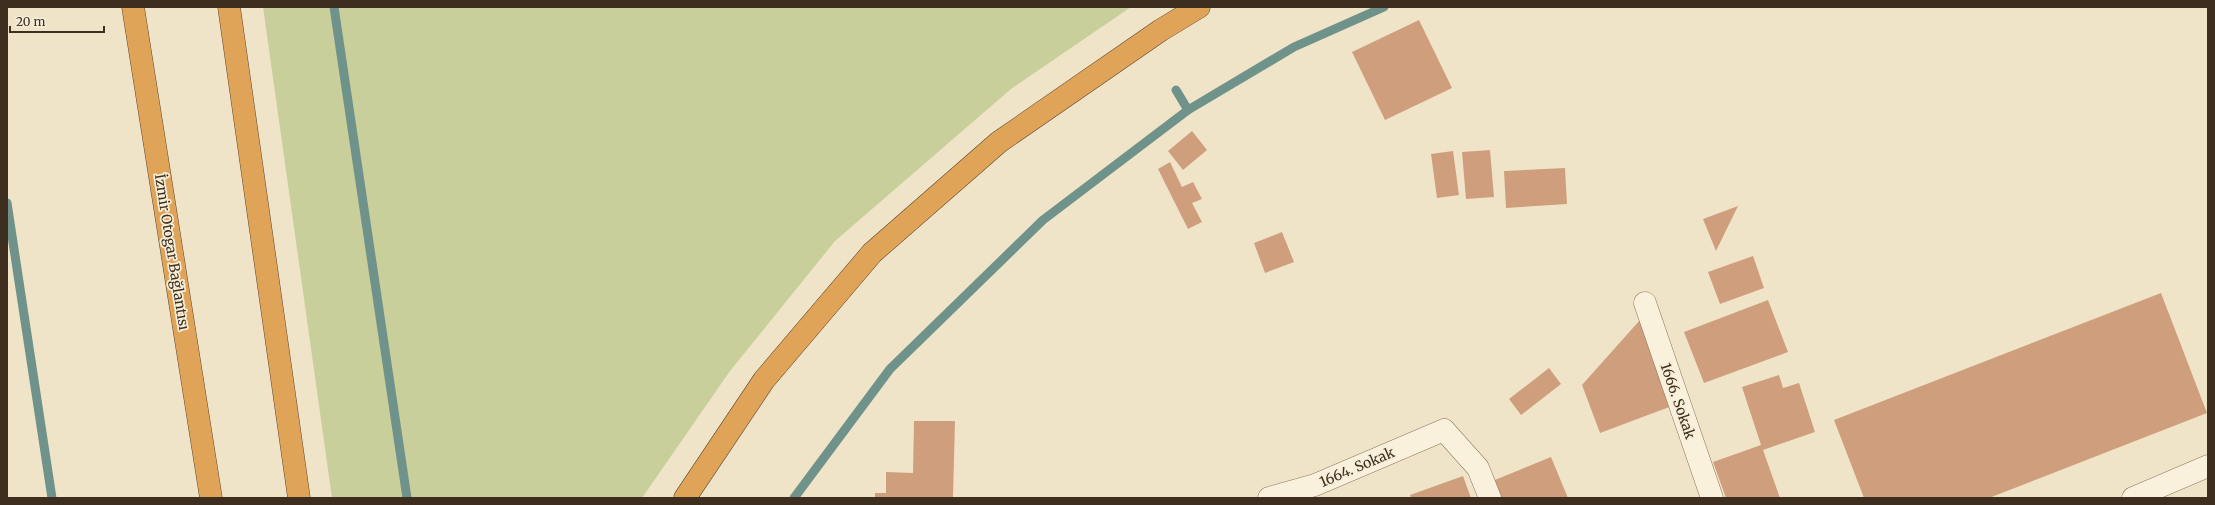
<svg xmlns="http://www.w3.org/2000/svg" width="2215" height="505" font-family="Merriweather,serif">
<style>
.green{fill:#c9cf9b}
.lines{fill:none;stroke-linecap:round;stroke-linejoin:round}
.stream{stroke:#6f938a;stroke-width:9}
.building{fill:#cf9f7d}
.minor-casing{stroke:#8d765c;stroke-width:23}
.motorway-casing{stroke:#5b4430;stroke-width:23}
.minor{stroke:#faf1dc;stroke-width:22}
.motorway{stroke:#e0a458;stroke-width:22}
.labels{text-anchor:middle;stroke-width:3.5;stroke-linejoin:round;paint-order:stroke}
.street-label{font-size:14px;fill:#3d2e20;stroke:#f7eed8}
</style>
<rect width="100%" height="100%" fill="#f0e4c8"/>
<path class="green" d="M263,7H1131L1011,89L835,241L730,371L642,498H332Z"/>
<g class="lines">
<g class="stream">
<path d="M334,7L407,498"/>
<path d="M1176,90L1188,110"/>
<path d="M7,203L52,498"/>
<path d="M794,498L890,369L1043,220L1188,110L1294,47L1384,7"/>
</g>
</g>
<g class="building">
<path d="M1419,20L1452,88L1385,120L1352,52Z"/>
<path d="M1192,131L1207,150L1183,170L1168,151Z"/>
<path d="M1490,150L1494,197L1466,199L1462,152Z"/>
<path d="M1453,151L1459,195L1437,198L1431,154Z"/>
<path d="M1170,162L1182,187L1193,182L1202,199L1192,203L1202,222L1188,229L1158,169Z"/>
<path d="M1565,168L1567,204L1506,208L1504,171Z"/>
<path d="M1738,206L1716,251L1703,219Z"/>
<path d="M1282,232L1294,262L1265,273L1254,243Z"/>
<path d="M1753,256L1764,288L1720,304L1708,272Z"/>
<path d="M2161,293L2207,413L1989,498H1864L1834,420Z"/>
<path d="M1768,300L1788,352L1704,383L1684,332Z"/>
<path d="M1640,320L1672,406L1600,433L1582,385Z"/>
<path d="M1549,368L1561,384L1521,415L1509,399Z"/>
<path d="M1779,375L1783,388L1799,383L1815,432L1763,450L1780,498H1726L1713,462L1761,445L1742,387Z"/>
<path d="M914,421H955L953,498H875V493H886V472L913,473Z"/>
<path d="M1551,457L1568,498H1496L1490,482Z"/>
<path d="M1463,476L1471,498H1411L1410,495Z"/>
</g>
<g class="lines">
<defs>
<g id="minor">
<path d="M1645,303L1712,498"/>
<path d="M1269,498L1315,485L1444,430L1478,468L1490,498"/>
<path d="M2133,498L2208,466"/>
</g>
<g id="motorway">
<path d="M133,7L211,498"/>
<path d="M229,7L299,498"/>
<path d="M685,498L764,380L872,253L999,142L1161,30L1199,7"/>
</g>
</defs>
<use href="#minor" class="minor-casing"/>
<use href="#motorway" class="motorway-casing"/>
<use href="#minor" class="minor"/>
<use href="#motorway" class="motorway"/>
</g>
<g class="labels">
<g class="street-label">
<text transform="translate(172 252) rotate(81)" y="5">İzmir Otogar Bağlantısı</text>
<text transform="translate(1678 401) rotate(71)" y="5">1666. Sokak</text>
<text transform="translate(1357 467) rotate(-23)" y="5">1664. Sokak</text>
</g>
</g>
<rect width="2215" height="505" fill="none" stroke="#3d2e20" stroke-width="16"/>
<path d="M10 26v6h94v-6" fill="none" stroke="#3d2e20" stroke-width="2"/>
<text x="16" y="26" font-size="12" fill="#3d2e20" stroke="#f7eed8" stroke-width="3" paint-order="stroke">20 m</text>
</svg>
